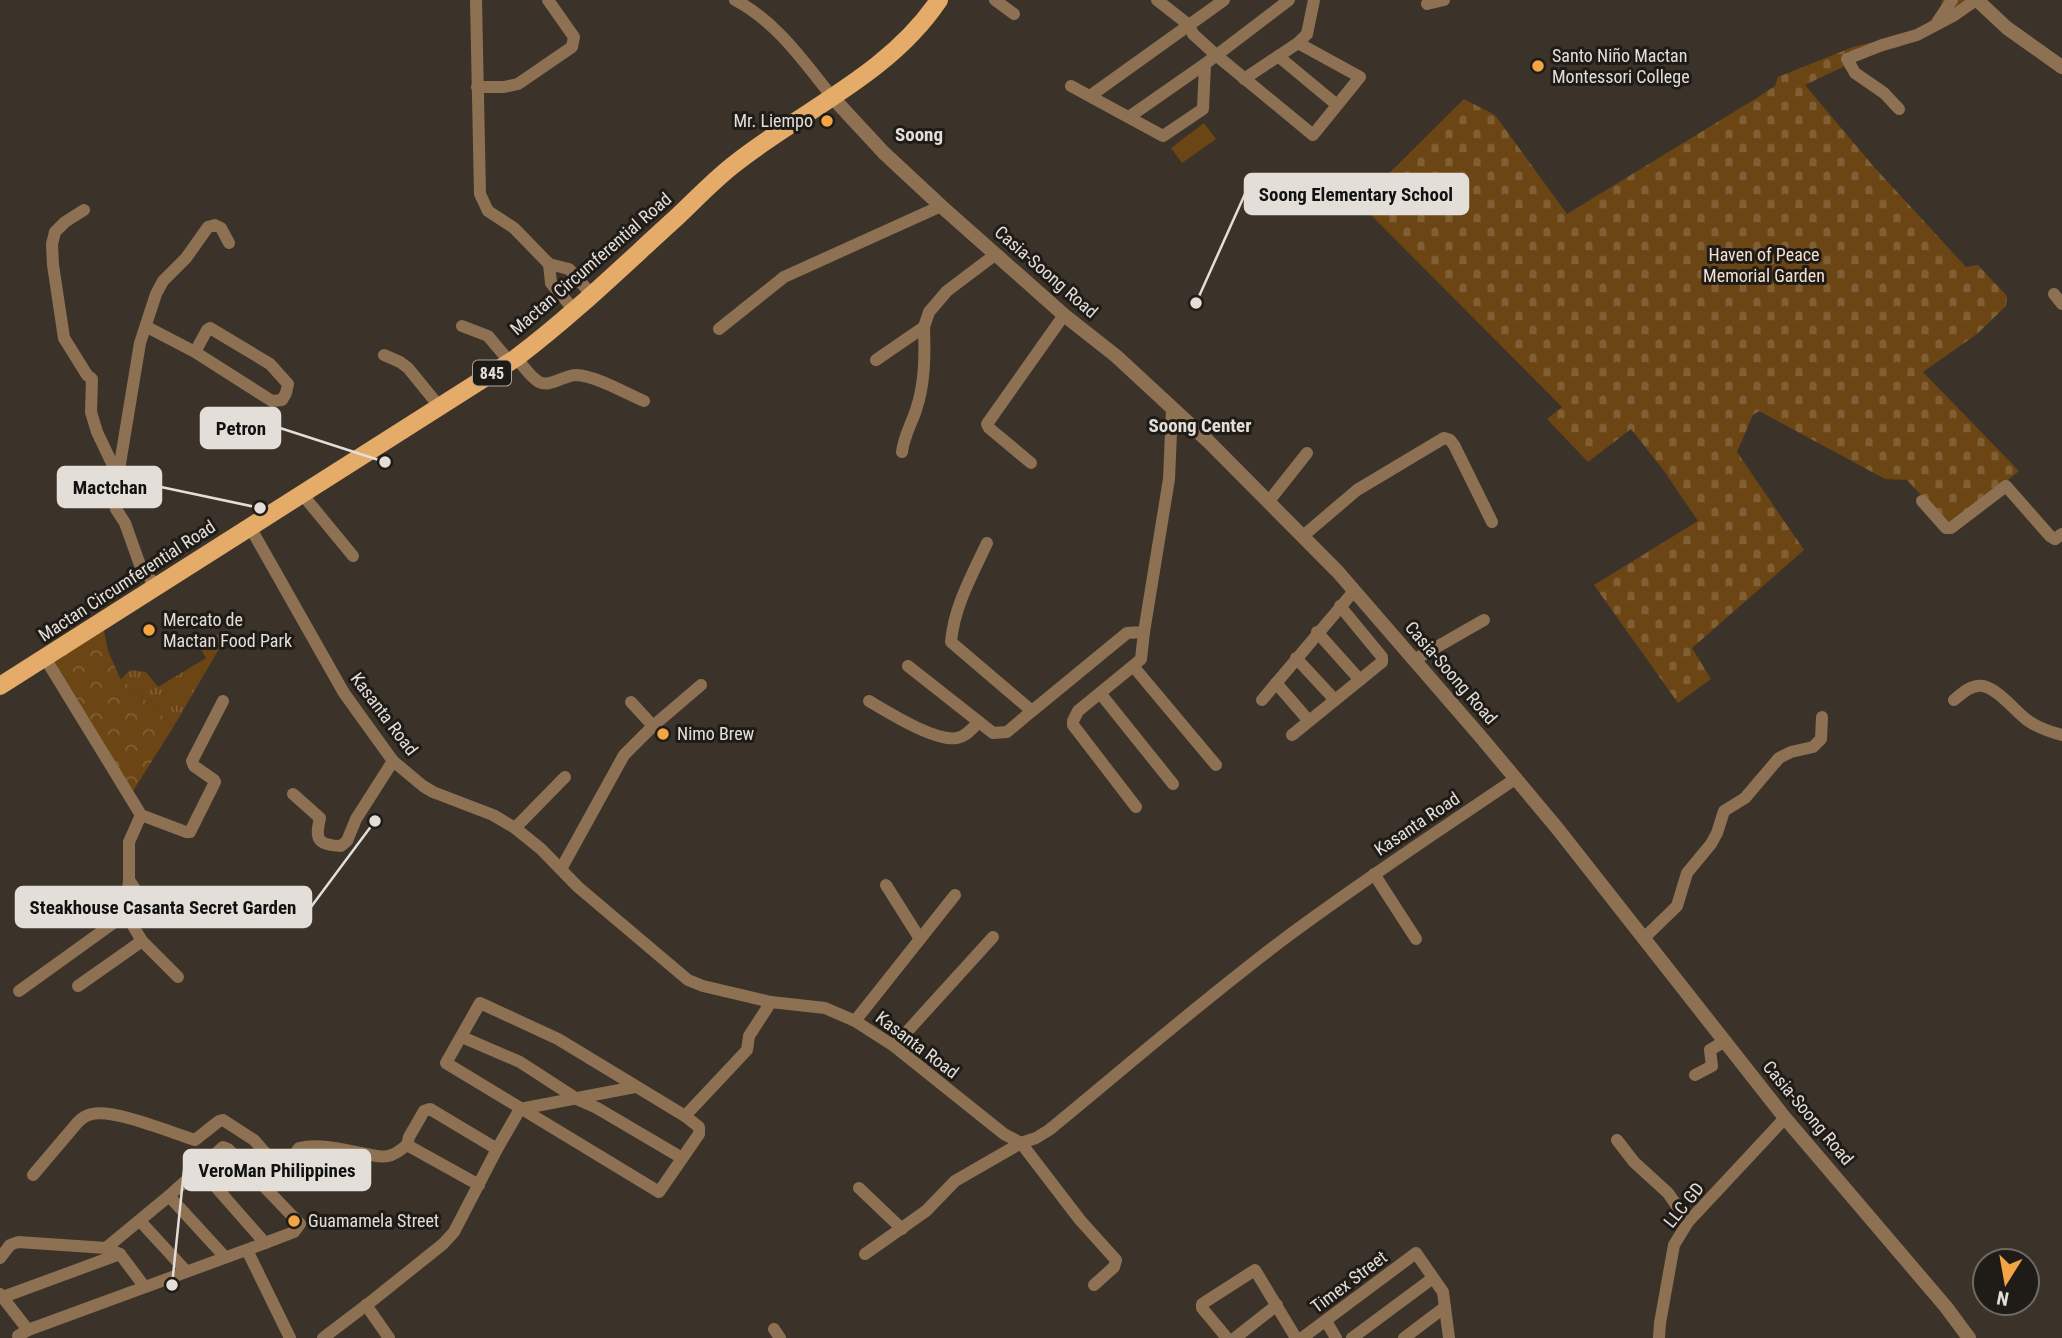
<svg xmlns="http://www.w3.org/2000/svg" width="2062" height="1338" font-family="'Roboto Condensed',sans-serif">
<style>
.grass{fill:url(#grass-tufts)}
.forest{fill:url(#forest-crowns)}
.cemetery{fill:url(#cemetery-stones)}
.garden{fill:#6b4513}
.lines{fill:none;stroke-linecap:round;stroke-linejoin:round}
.minor{stroke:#8d7152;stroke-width:12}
.tertiary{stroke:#8d7152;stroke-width:14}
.primary{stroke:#e4ab69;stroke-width:18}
.poi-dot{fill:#f2a542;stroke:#1f1b17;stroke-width:2.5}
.labels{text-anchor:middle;stroke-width:6;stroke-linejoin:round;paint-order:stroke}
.shield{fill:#1f1b17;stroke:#a8a49e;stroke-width:2}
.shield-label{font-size:16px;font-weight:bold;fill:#e3ded8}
.poi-label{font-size:18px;fill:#e3ded8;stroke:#1f1b17;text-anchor:start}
.park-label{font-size:18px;fill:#f2e1cf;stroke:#1f1b17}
.street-label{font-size:18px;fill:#e3ded8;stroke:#1f1b17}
.neighbourhood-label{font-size:19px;font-weight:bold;fill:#e3ded8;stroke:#1f1b17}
.leader{fill:none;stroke:#e3ded8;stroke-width:2.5}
.callout-dot{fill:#e3ded8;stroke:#1f1b17;stroke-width:2.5}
.callout{fill:#e3ded8;stroke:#e3ded8;stroke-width:2.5}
.callout-label{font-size:19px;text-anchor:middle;font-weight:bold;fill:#111}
</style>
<defs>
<pattern id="grass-tufts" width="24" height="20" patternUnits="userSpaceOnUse" patternTransform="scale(1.75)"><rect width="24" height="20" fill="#6b4513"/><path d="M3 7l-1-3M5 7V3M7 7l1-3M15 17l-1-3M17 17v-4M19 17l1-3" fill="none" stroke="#805f35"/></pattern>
<pattern id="forest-crowns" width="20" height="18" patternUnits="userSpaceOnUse" patternTransform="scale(1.75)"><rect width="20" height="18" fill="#6b4513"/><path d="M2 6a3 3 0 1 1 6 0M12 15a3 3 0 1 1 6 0" fill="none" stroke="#805f35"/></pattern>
<pattern id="cemetery-stones" width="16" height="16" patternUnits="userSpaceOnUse" patternTransform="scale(1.75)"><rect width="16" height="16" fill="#6b4513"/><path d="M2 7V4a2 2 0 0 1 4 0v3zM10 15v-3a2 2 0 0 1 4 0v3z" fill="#805f35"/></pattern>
</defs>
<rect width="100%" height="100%" fill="#3b332a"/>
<path class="grass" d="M230,630L174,726L121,679L130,670L146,672L158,687L206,658L197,642Z"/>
<path class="forest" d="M103,626L108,651L120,678L174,726L133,791L50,661Z"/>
<path class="cemetery" d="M1942,0H1969L1907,44L1860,59L1805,85L1874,167L1966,267L1978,265L2007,296L2006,306L1977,334L1923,372L2019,471L1950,526L1907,480L1885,479L1759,411L1753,415L1737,452L1804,550L1692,648L1711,679L1678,703L1594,585L1698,521L1664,471L1631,429L1588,462L1547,419L1562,407L1359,203L1464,99L1495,115L1567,214L1755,99L1775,86L1778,77L1853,47L1922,30L1941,8Z"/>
<path class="garden" d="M1204,123L1216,139L1182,163L1171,148Z"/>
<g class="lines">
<g class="minor">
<path d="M476,0L480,194L488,211L514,228L549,264L569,269L592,295"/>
<path d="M735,0C777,22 804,62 833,98"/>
<path d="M995,0L1014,14"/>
<path d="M1157,0L1189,25L1193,34L1216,55L1313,135L1360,77L1298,43L1244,79"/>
<path d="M1427,4L1444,0"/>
<path d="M1938,21L1952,0"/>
<path d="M1298,43L1307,34L1314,0"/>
<path d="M1278,56L1337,105"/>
<path d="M1071,86L1163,136L1203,109L1205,64L1289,0"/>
<path d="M477,87H504L518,84L572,47L574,37L548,0"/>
<path d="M1090,96L1224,0"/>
<path d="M1899,109L1884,93L1855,73L1847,59L1882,45L1917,35L1953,16L1976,0"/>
<path d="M1129,117L1205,64"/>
<path d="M84,210L65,222L55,232L52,244L53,265L64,338L87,375L92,379L91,412L97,432L118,476"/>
<path d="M549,264L551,283L575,311"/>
<path d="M2054,294L2062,304"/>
<path d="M462,326L488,336L510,362"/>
<path d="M147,327L195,352L272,401L282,400L286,393L288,384L270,364L210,328L207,330L195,352"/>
<path d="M719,329L784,277L941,206"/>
<path d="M384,355L400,362L408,368L439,406"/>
<path d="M516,358C523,365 530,377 539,382C550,388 564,375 576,375C597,376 625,393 644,401"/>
<path d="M876,360L924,327L929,312L947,291L996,254"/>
<path d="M902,452C904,436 911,425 916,410C925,384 925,354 924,327"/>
<path d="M1031,463L989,428L987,424L1064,315"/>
<path d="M302,494L353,556"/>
<path d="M1269,501L1307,453"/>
<path d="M1922,501L1946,528H1951L2006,486L2050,536L2055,539L2062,534"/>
<path d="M250,527L344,693L393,761L423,786L433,792L493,815L515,828L541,849L578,887L688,980L703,986L771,1002L825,1008L855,1021L894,1046L1004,1134L1021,1143L1080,1220L1116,1260L1114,1267L1094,1285"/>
<path d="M1303,536L1357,490L1444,438L1450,440L1454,445L1492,522"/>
<path d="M987,543C972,575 954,607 951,642L1032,711L1127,633L1144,632L1169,479L1172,409"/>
<path d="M157,588L140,565L125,523L116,509L114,500L140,343L156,294L163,281L186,258L208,227L215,225L221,228L229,243"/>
<path d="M1144,632L1141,659L1133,666L1216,765"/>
<path d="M1317,632L1360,680"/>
<path d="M45,658L141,815L186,832H190L215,782L214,780L194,766L192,761L223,701"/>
<path d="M1296,658L1335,700"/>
<path d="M1414,660L1484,620"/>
<path d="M908,666L993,733L1007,732L1032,711"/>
<path d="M1133,666L1078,711L1073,721V725L1136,807"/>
<path d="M1276,683L1309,721"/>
<path d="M1100,693L1173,784"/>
<path d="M1262,700L1354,591"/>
<path d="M1954,700C1962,693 1972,684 1983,686C1998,689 2015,711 2027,720C2037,727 2050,732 2062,735"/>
<path d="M869,701C888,712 935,742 957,738C966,737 972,728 979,722"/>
<path d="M631,702L653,726"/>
<path d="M1292,735L1382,662V657L1340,606"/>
<path d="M293,794L320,818C315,839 317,845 341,846L347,841L356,819L393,761"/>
<path d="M515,828L565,777"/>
<path d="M561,869L624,755L653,726L701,685"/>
<path d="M1374,874L1416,939"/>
<path d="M129,880L151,913L156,917L210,912L217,914L220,920"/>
<path d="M886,885L920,939"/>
<path d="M1644,938L1677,906L1687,873L1711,844L1717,833L1724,811L1745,798L1779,758L1791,752L1813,747L1821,739L1822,717"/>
<path d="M142,941L178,977"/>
<path d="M78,986L142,941L126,914L129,880V842L141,815"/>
<path d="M19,991L126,914"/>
<path d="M480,1003L558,1039L685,1116L699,1127V1134L659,1192L446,1063Z"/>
<path d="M855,1021L955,895"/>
<path d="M462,1037L520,1062L577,1099L597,1108L682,1158"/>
<path d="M894,1046L993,937"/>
<path d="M1695,1075L1712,1066L1710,1050L1725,1041"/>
<path d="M685,1116L747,1050L749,1036L771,1002"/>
<path d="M1617,1140L1634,1162L1668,1193L1688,1222"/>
<path d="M200,1169L265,1243"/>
<path d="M33,1175L78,1122C82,1118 86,1115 92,1114C115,1109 172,1133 195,1140L219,1121L223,1120L254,1140L276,1165L281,1167L288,1163L299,1148C320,1143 345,1150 366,1154C373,1155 381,1158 388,1156C395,1155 402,1149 407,1145"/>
<path d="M479,1185L407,1145L409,1137L424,1111L430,1109L497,1149"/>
<path d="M859,1188L902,1229"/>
<path d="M169,1196L225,1257"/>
<path d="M140,1221L186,1271"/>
<path d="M247,1250L290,1338"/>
<path d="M865,1254L926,1211L955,1181L1021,1143L1036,1138L1049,1130C1127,1066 1203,1000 1284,939C1359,883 1437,832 1515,779"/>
<path d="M0,1258L10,1245L18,1242L106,1248L120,1254L144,1286"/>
<path d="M0,1294L28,1330"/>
<path d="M3,1297L120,1254"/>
<path d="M366,1305L389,1338"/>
<path d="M1326,1321L1336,1338"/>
<path d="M774,1329L780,1338"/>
<path d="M18,1336L28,1330L265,1243L294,1232L300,1224L228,1149L223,1147L169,1196L106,1248"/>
<path d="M323,1338L373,1300L443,1244L454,1232L497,1149L520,1109L635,1087"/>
<path d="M1227,1338L1202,1308V1304L1255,1270L1296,1338"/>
<path d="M1235,1338L1277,1305"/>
<path d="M1302,1338L1416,1253L1443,1292L1449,1338"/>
<path d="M1352,1338L1433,1278"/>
<path d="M1404,1338L1445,1307"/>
<path d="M1659,1338L1660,1323L1674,1245L1688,1222L1785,1118"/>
</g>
<g class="tertiary">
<path d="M1977,0L2007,28L2062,67"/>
<path d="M833,98L884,153L941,206L1064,315L1116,356L1209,442L1338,572L1480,736L1557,828L1785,1118L1946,1307L1969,1338"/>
</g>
<path class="primary" d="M0,686L516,358C573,315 624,265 677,217C695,200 712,182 732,166C800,111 888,76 939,0"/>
</g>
<g class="poi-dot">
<circle cx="1538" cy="66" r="7"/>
<circle cx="827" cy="121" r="7"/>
<circle cx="149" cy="630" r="7"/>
<circle cx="663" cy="734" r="7"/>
<circle cx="294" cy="1221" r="7"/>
</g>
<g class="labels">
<rect class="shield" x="473" y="360.5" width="38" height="25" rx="5"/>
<g class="shield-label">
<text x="492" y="379">845</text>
</g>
<g class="poi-label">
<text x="1552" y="62">Santo Niño Mactan<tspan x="1552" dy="21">Montessori College</tspan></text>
<text x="813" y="127" text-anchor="end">Mr. Liempo</text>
<text x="163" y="626">Mercato de<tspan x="163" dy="21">Mactan Food Park</tspan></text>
<text x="677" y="740">Nimo Brew</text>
<text x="308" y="1227">Guamamela Street</text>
</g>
<g class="park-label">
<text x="1764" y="261">Haven of Peace<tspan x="1764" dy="21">Memorial Garden</tspan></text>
</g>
<g class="street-label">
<text transform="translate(591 264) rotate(-41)" y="6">Mactan Circumferential Road</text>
<text transform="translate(1046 272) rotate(41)" y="6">Casia-Soong Road</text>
<text transform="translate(127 581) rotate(-33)" y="6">Mactan Circumferential Road</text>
<text transform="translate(1451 673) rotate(49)" y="6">Casia-Soong Road</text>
<text transform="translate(384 714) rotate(53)" y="6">Kasanta Road</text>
<text transform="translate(1417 824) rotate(-34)" y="6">Kasanta Road</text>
<text transform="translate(917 1045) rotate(37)" y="6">Kasanta Road</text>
<text transform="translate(1808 1113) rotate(50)" y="6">Casia-Soong Road</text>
<text transform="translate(1684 1205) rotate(-51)" y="6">LLC GD</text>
<text transform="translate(1349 1282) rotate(-37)" y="6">Timex Street</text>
</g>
<g class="neighbourhood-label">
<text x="919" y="141">Soong</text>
<text x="1200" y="432">Soong Center</text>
</g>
</g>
<path class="leader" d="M1196 303L1245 194M385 462L280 428M260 508L161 487M375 821L311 907M172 1285L184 1170"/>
<g class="callout-dot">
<circle cx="1196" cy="303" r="7"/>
<circle cx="385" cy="462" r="7"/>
<circle cx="260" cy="508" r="7"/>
<circle cx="375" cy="821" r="7"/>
<circle cx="172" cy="1285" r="7"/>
</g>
<g class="callout">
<rect x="1245" y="174" width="223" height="40" rx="7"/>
<rect x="201" y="408" width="79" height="40" rx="7"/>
<rect x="58" y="467" width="103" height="40" rx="7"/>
<rect x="16" y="887" width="295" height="40" rx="7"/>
<rect x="184" y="1150" width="186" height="40" rx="7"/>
</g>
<g class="callout-label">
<text x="1356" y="201">Soong Elementary School</text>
<text x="241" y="435">Petron</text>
<text x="110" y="494">Mactchan</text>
<text x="163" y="914">Steakhouse Casanta Secret Garden</text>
<text x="277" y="1177">VeroMan Philippines</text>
</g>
<g transform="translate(2006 1282) rotate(191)"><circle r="33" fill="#1f1b17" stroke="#6d6964" stroke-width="2"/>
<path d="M0-5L12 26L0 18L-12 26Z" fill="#f2a542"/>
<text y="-10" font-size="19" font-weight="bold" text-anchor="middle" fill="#e3ded8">N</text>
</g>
</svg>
